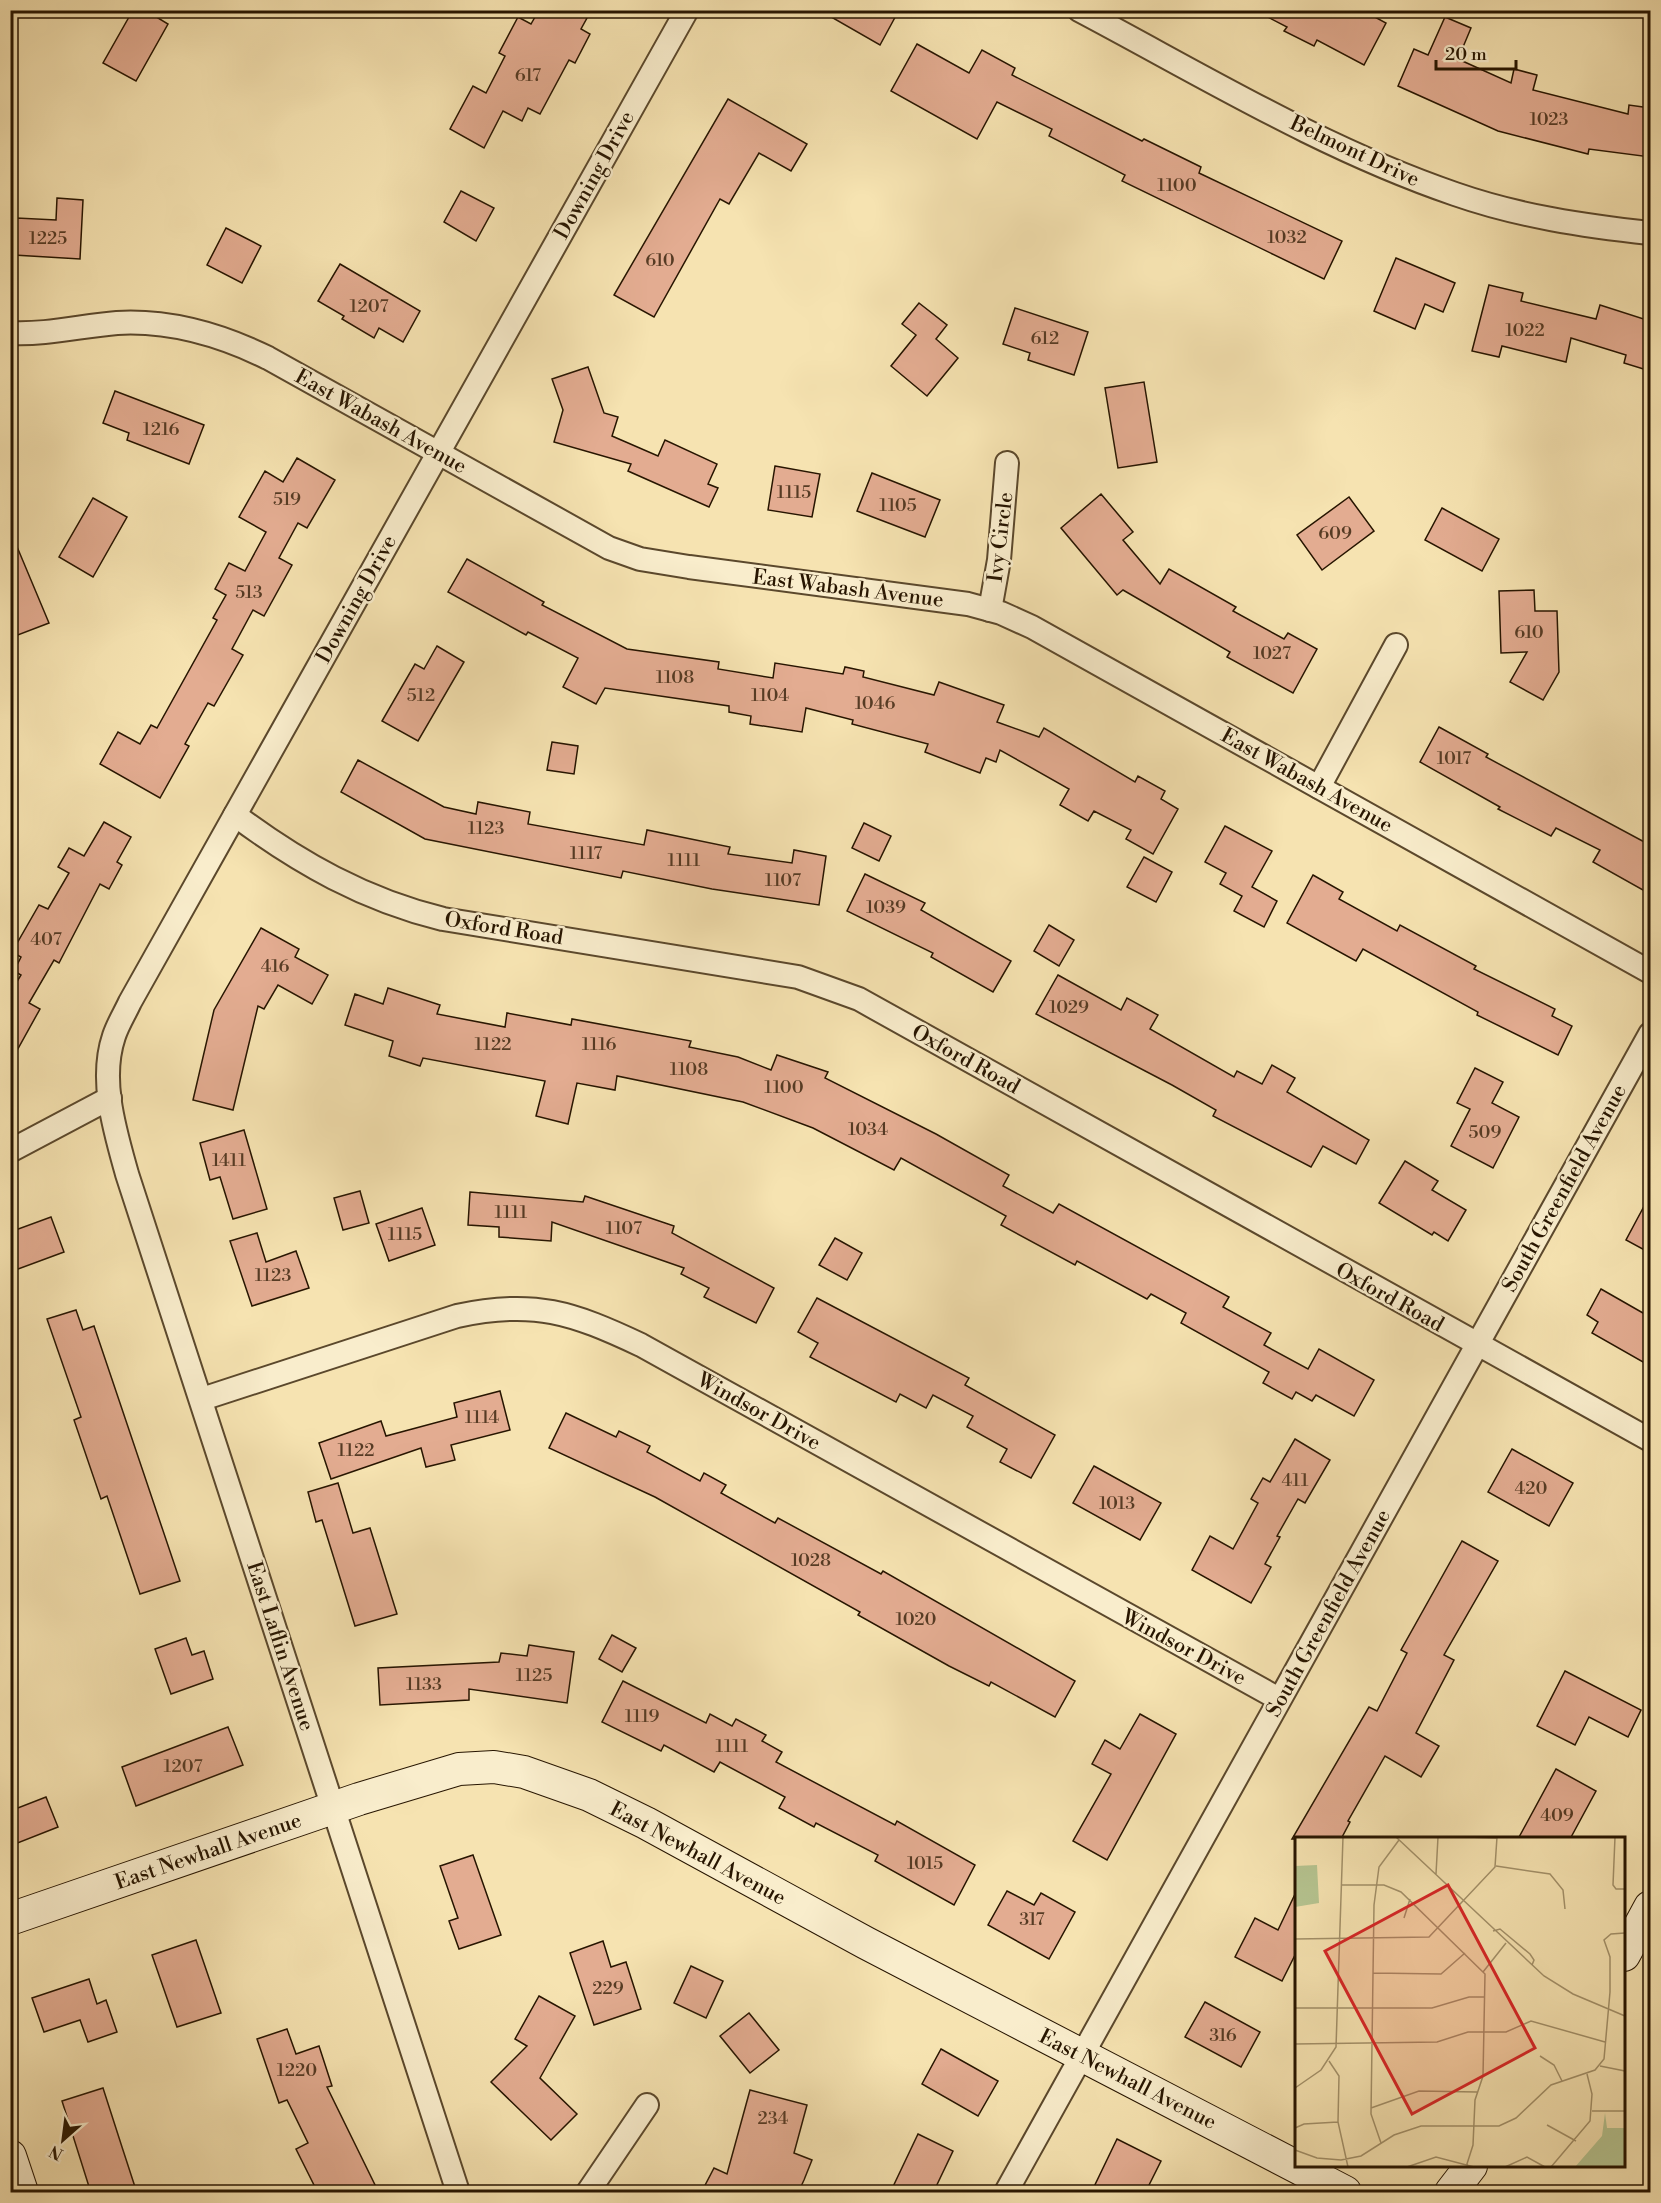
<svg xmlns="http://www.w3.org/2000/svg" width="1661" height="2203" font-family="'Libre Bodoni',serif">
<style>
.building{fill:#e3ac91;stroke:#271500;stroke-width:1.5}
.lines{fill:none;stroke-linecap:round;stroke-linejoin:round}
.street-casing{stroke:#5b482c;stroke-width:26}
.secondary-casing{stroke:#271500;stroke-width:34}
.street{stroke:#f9edcc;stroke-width:22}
.secondary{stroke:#f9edcc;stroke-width:32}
.labels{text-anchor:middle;stroke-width:5;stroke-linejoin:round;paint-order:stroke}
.number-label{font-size:18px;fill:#563b24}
.street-label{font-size:21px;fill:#271500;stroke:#f9edcc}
.inset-road{fill:none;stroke:#a3916a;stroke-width:1.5}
.view{fill:#d62828;fill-opacity:0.15;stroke:#d62828;stroke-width:3}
.inset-edge{fill:none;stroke:#271500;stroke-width:3}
</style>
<rect width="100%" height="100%" fill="#f6e3b1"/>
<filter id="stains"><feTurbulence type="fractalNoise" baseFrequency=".00333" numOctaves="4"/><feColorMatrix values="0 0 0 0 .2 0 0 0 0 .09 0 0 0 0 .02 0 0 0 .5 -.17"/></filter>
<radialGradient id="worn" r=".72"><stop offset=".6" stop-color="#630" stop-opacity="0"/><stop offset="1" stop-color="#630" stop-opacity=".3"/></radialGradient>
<g class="building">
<path d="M133,10H145L168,24L136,81L103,63Z"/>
<path d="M539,10H573L587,18L581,29L590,34L575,63L569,60L540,114L528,108L522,121L503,111L484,148L450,129L473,86L486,93L505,56L499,53L518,17L531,24Z"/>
<path d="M819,10H899L880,45Z"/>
<path d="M1254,10H1362L1386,23L1364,65L1317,40L1314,46L1284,31L1287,27Z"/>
<path d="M1445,17L1471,28L1458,59L1511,83L1514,69L1537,75L1533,90L1628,114L1629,105L1650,108V157L1589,149L1588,154L1498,131L1398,86L1414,49L1428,55Z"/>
<path d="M917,44L969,73L982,50L1015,68L1012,75L1142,141L1144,139L1201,167L1199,173L1342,241L1324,279L1122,181L1125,175L1049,136L1052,129L997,102L977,139L891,91Z"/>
<path d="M728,99L807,144L791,171L759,153L729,204L720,199L654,317L614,295Z"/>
<path d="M461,191L494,208L476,241L444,222Z"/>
<path d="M57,198L83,200L80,259L14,255L17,218L56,220Z"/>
<path d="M226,228L261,246L242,283L207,265Z"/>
<path d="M1396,258L1455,283L1443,312L1425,304L1415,329L1374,311Z"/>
<path d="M340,264L420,311L403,342L379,328L374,338L342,319L344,316L318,301Z"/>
<path d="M1489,285L1523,293L1521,301L1596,319L1600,305L1650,321V371L1624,363L1626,355L1571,338L1566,362L1502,346L1499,357L1472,351Z"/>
<path d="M919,303L947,325L936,339L958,358L927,396L891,366L916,335L902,324Z"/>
<path d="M1015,308L1088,332L1074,375L1028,360L1030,353L1003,344Z"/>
<path d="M588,367L604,413L618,417L612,436L658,456L665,440L717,464L708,484L718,488L709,507L628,471L631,464L554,442L563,410L552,379Z"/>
<path d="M1144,382L1157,462L1118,468L1105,388Z"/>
<path d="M115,391L204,425L189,464L127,440L129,433L103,423Z"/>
<path d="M297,458L335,480L307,528L298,523L279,558L292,565L264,616L253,610L232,649L243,655L214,706L208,703L185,744L189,746L160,798L100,764L118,732L140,744L151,725L157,728L217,620L213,618L226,595L215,589L229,563L245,571L266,532L239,517L265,471L283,482Z"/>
<path d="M775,466L820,474L812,517L768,510Z"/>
<path d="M872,473L940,500L925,537L857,511Z"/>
<path d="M1101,494L1133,532L1123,540L1160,584L1169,569L1236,607L1233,611L1284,639L1288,633L1317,649L1293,693L1227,657L1230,652L1123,590L1117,595L1061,528Z"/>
<path d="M1349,497L1374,531L1322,570L1297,535Z"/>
<path d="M93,498L127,517L93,577L59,557Z"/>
<path d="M1442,508L1499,539L1482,571L1425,540Z"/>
<path d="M10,530L49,623L10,638Z"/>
<path d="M467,559L544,602L542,605L627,649L719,662L718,669L773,678L775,663L843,674L845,667L864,671L863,677L934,695L939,682L1004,705L997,722L1039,737L1044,728L1135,782L1138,776L1165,791L1161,799L1178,809L1153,854L1126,839L1131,830L1094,811L1088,821L1060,805L1069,789L1000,750L996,762L986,758L980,773L925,752L928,744L852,724L853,720L806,708L802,732L750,724L751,716L729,712V706L605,688L596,704L563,687L578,658L528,632L526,635L448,592Z"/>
<path d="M1534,590L1535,611H1557L1559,672L1543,700L1510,682L1527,652L1501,653L1499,591Z"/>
<path d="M437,646L464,662L418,741L382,721L415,664L424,669Z"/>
<path d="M1439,727L1488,754L1486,757L1650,845V894L1593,862L1600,850L1556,828L1551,836L1498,809L1500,807L1420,762Z"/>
<path d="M552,742L578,746L574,774L547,770Z"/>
<path d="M358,760L444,807L476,814L478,802L530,812L528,824L644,845L647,830L730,847L728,854L792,863L794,850L826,856L819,905L712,889L623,871L621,878L425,839L341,792Z"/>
<path d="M104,822L131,837L117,862L122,865L109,889L100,884L59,963L54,960L29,1003L40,1009L10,1063V993L21,975L14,971L21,957L12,952L39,905L48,909L69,873L58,867L69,848L84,856Z"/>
<path d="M864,823L891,836L879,861L852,848Z"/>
<path d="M1225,826L1272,851L1252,887L1277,901L1264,927L1234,911L1242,896L1220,884L1226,873L1205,862Z"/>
<path d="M1144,857L1172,872L1156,902L1127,887Z"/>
<path d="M865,874L925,903L921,910L1011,961L993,992L931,957L933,953L847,911Z"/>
<path d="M1313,875L1343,892L1339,899L1397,931L1400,925L1476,966L1474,969L1555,1009L1552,1016L1572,1026L1558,1055L1477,1015L1478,1012L1363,949L1356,961L1287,923Z"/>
<path d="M1049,925L1074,940L1059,966L1034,951Z"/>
<path d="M261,928L299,949L295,957L328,975L312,1004L278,985L264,1009L258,1006L233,1110L193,1100L214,1010Z"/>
<path d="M1058,975L1121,1010L1127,998L1158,1015L1150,1029L1234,1077L1237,1071L1262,1084L1272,1065L1295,1078L1287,1092L1369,1140L1356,1164L1323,1146L1311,1167L1213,1116L1216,1110L1172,1085L1036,1014Z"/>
<path d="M388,988L440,1005L437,1014L505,1027L507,1013L571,1025L572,1019L691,1041L689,1047L738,1057L771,1070L777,1055L828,1072L825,1078L936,1134L1009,1175L1003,1186L1053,1213L1059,1204L1229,1297L1223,1307L1271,1333L1264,1345L1308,1369L1319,1349L1374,1380L1354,1416L1316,1395L1312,1401L1296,1392L1292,1399L1263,1383L1269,1372L1181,1323L1186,1313L1151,1294L1147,1299L1077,1261L1075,1265L1001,1225L1006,1216L901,1158L894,1170L813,1128L743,1102L617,1076L615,1090L577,1083L568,1124L536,1116L545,1081L423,1058L420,1066L389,1056L393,1041L345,1025L355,994L383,1004Z"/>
<path d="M1475,1068L1503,1082L1492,1103L1519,1117L1493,1168L1451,1146L1470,1109L1457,1103Z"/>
<path d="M244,1130L267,1209L233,1219L220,1177L210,1180L200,1143Z"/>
<path d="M1405,1161L1438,1181L1432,1190L1466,1210L1448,1241L1434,1232L1432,1235L1379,1203Z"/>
<path d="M360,1191L369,1223L343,1230L334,1198Z"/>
<path d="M470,1192L583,1202L585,1196L674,1226L672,1233L774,1288L756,1323L704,1297L709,1288L681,1274L684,1268L552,1222L551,1241L499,1237V1227L468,1225Z"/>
<path d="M1650,1195V1253L1626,1240Z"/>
<path d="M422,1208L435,1245L389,1261L376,1224Z"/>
<path d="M51,1217L64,1252L10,1272V1232Z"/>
<path d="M257,1233L266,1262L296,1251L309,1288L252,1306L230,1241Z"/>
<path d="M835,1238L862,1253L847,1280L819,1265Z"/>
<path d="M1601,1289L1650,1317V1366L1592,1333L1598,1322L1587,1315Z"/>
<path d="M817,1298L969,1378L965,1385L1055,1435L1031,1478L1000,1462L1007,1449L967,1427L973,1416L933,1395L926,1408L900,1394L896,1402L810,1357L818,1343L798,1332Z"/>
<path d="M76,1310L83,1330L94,1326L180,1581L140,1594L107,1496L101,1499L74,1420L81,1417L47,1319Z"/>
<path d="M500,1391L510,1430L451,1445L455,1460L426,1467L421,1448L331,1479L319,1443L381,1421L386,1436L457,1417L454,1403Z"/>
<path d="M566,1413L616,1437L619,1431L650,1446L647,1452L700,1481L704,1473L726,1485L721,1493L775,1523L778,1518L881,1574L883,1571L1075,1681L1055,1717L991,1682L989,1686L949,1666L858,1615L860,1612L655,1497L549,1448Z"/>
<path d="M1295,1439L1330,1460L1305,1503L1298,1499L1277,1536L1280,1537L1265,1564L1271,1567L1251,1603L1192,1570L1210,1536L1233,1549L1258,1503L1251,1499L1263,1478L1270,1482Z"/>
<path d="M1512,1449L1573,1483L1549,1526L1488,1492Z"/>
<path d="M1094,1466L1161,1503L1140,1540L1073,1503Z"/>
<path d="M338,1483L353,1533L370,1528L397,1614L355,1626L322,1520L316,1522L308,1492Z"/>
<path d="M1462,1541L1498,1561L1444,1655L1454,1660L1416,1733L1439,1746L1421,1777L1385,1756L1348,1821L1350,1822L1341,1839H1292L1369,1707L1377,1711L1407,1653L1401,1650Z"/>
<path d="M612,1635L636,1648L622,1672L599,1659Z"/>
<path d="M186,1638L192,1655L204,1651L213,1679L171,1694L155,1649Z"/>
<path d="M529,1645L574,1652L567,1703L469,1689V1700L380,1705L378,1668L499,1662L501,1653L527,1656Z"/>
<path d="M1565,1671L1641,1710L1628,1737L1589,1717L1575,1745L1537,1726Z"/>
<path d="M623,1681L706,1723L710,1714L732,1726L736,1719L766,1735L762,1741L782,1752L776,1762L895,1825L897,1821L975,1865L954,1905L875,1861L878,1855L816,1823L814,1827L779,1808L785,1797L720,1762L714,1772L664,1745L661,1751L602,1722Z"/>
<path d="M1140,1714L1176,1734L1107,1860L1073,1841L1111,1774L1092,1764L1105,1740L1120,1749Z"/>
<path d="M228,1727L243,1765L136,1806L122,1767Z"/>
<path d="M1556,1769L1596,1791L1570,1839H1518Z"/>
<path d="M46,1797L58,1827L10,1846V1811Z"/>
<path d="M473,1855L501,1935L459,1949L449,1921L458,1918L440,1866Z"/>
<path d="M1007,1891L1034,1905L1041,1893L1075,1912L1049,1959L988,1925Z"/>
<path d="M1296,1892V1953L1282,1981L1235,1957L1255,1918L1278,1930Z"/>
<path d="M196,1940L221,2013L177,2027L152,1955Z"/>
<path d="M603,1941L611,1967L626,1962L641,2009L594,2025L570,1953Z"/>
<path d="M691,1966L723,1981L706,2018L674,2003Z"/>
<path d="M89,1979L97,2004L106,2000L117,2032L88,2042L80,2020L44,2032L32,1998Z"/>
<path d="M539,1996L575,2016L540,2078L577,2114L551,2140L491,2082L527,2046L515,2039Z"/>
<path d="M1205,2002L1260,2032L1241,2067L1185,2037Z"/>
<path d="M749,2013L779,2050L750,2073L720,2036Z"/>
<path d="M287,2029L296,2054L319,2046L332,2086L327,2087L379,2193H318L296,2149L308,2143L287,2100L279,2103L257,2039Z"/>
<path d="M941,2049L998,2081L978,2116L922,2084Z"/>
<path d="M103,2088L122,2147L137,2193H91L62,2101Z"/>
<path d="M750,2090L807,2105L794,2153L812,2160L804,2180L798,2193H701L714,2168L727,2174Z"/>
<path d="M918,2134L953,2151L933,2193H890Z"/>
<path d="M1117,2139L1161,2161L1145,2193H1091Z"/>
</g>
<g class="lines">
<defs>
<g id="street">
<path d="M1079,10C1202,75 1323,149 1455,194C1518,216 1584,226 1650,233"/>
<path d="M10,333C46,335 81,326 117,323C169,320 221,335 268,358L609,548L640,559L689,567L968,604L1001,613L1032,627L1650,972"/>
<path d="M990,610L999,560L1007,463"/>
<path d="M1319,787L1396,645"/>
<path d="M235,815C299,863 365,900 443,919L798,977L859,999L1650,1440"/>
<path d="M10,1151L110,1098"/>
<path d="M202,1399L457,1316C534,1299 573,1313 641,1345L1279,1699"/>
<path d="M458,2192L127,1174C115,1131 99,1080 114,1036C118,1024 125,1013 130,1002L687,10"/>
<path d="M588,2192L647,2105"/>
<path d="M1006,2192L1650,1034"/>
</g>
<g id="secondary">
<path d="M10,1919L359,1799L459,1769L494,1767L524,1772L589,1795L646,1823L866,1943L1345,2192"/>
<path d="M1624,1955L1650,1907"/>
<path d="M10,2156L22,2192"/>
<path d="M1451,2192L1471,2166"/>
</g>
</defs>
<use href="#street" class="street-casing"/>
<use href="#secondary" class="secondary-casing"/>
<use href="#street" class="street"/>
<use href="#secondary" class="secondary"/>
</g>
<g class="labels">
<g class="number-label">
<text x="528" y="81">617</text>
<text x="1549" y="125">1023</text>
<text x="1177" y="191">1100</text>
<text x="1287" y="243">1032</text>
<text x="48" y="244">1225</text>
<text x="660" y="266">610</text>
<text x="369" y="312">1207</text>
<text x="1525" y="336">1022</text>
<text x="1045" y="344">612</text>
<text x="161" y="435">1216</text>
<text x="794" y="498">1115</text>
<text x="287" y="505">519</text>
<text x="898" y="511">1105</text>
<text x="1335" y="539">609</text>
<text x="249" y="598">513</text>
<text x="1529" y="638">610</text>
<text x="1272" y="659">1027</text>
<text x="675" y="683">1108</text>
<text x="421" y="701">512</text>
<text x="770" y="701">1104</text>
<text x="875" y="709">1046</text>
<text x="1454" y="764">1017</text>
<text x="486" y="834">1123</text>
<text x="586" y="859">1117</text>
<text x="684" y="866">1111</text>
<text x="783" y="886">1107</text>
<text x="886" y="913">1039</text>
<text x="46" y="945">407</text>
<text x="275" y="972">416</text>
<text x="1069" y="1013">1029</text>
<text x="493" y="1050">1122</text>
<text x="599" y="1050">1116</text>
<text x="689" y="1075">1108</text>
<text x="784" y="1093">1100</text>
<text x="868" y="1135">1034</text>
<text x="1485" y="1138">509</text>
<text x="229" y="1166">1411</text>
<text x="511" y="1218">1111</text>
<text x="624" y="1234">1107</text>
<text x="405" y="1240">1115</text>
<text x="273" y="1281">1123</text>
<text x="482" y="1423">1114</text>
<text x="356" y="1456">1122</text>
<text x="1295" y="1486">411</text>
<text x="1531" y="1494">420</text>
<text x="1117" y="1509">1013</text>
<text x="811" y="1566">1028</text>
<text x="916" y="1625">1020</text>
<text x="534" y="1681">1125</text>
<text x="424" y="1690">1133</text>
<text x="642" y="1722">1119</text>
<text x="732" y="1752">1111</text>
<text x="183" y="1772">1207</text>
<text x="1557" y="1821">409</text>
<text x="925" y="1869">1015</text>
<text x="1032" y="1925">317</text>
<text x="608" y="1994">229</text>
<text x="1223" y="2041">316</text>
<text x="297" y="2076">1220</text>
<text x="773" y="2124">234</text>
</g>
<g class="street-label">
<text transform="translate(1355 151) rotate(25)" y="7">Belmont Drive</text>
<text transform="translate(594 175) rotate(-61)" y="7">Downing Drive</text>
<text transform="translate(381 421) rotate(29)" y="7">East Wabash Avenue</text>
<text transform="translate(1000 537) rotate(-83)" y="7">Ivy Circle</text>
<text transform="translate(848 588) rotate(7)" y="7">East Wabash Avenue</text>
<text transform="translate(356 599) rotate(-61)" y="7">Downing Drive</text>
<text transform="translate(1307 780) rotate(29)" y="7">East Wabash Avenue</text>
<text transform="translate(504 928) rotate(9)" y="7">Oxford Road</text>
<text transform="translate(966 1059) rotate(29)" y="7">Oxford Road</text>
<text transform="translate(1564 1188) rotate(-61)" y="7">South Greenfield Avenue</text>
<text transform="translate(1390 1297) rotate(29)" y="7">Oxford Road</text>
<text transform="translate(759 1411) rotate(29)" y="7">Windsor Drive</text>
<text transform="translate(1328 1613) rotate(-61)" y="7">South Greenfield Avenue</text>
<text transform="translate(281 1646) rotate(72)" y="7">East Laflin Avenue</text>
<text transform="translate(1184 1647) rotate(28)" y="7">Windsor Drive</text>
<text transform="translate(208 1851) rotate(-19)" y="7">East Newhall Avenue</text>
<text transform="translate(698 1853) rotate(28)" y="7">East Newhall Avenue</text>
<text transform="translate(1128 2079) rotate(27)" y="7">East Newhall Avenue</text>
</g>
</g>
<g transform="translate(1295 1837)">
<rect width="330" height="330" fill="#f6e3b1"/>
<path d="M22,28L24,66L0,70V29ZM310,276L312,291H330V330H280L307,299Z" fill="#b6c591"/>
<path class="inset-road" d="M101,0L249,139L278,157L330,179M171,0L202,1M320,0L318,48L321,52H330M201,29L255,37L268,53L270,72M141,37L143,0M47,48H89L106,55L190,137L188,239L180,263L178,308L171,330M109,81L115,62M198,94L205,92L235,117L239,123L237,128M0,102L134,100L200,30L202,0M188,135L211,106M78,136L146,137L170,116M0,171H137L174,160H190M0,207L142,205L173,195H211L236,184L310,205M245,219L259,228L267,244M34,224L44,239L43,285L53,330M305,229L330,234M0,251L26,233L41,210L48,0M76,271L124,254L182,255M297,274H330M252,288L281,304M0,291L9,287L43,285M86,306L76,277L79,68L84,30L104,3M0,313L22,321L46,323L66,319L99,298L126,289H204L221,281L256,248L300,233L309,222L315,155V120L309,103L316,97L330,96M112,330L141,320L179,330M210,330L232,320L250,330M256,330L295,284L297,257L292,237"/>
<path class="view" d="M153,48L240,211L117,277L30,114Z"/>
<rect width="330" height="330" class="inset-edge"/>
</g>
<rect width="1661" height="2203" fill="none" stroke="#f6e3b1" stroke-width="36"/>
<rect x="12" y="12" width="1637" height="2179" fill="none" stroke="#271500" stroke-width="3"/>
<rect x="18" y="18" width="1625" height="2167" fill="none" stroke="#271500" stroke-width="1.5"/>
<g transform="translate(63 2140) rotate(208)" stroke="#f9edcc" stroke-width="4.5" paint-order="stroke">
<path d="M0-4.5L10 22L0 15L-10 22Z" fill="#271500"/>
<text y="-9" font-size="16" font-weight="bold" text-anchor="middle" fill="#271500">N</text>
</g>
<path d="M1436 60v9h80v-9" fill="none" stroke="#271500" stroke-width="3"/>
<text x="1445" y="60" font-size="18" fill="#271500" stroke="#f9edcc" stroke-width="4.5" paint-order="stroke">20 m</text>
<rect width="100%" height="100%" filter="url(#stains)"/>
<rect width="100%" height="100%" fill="url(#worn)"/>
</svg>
